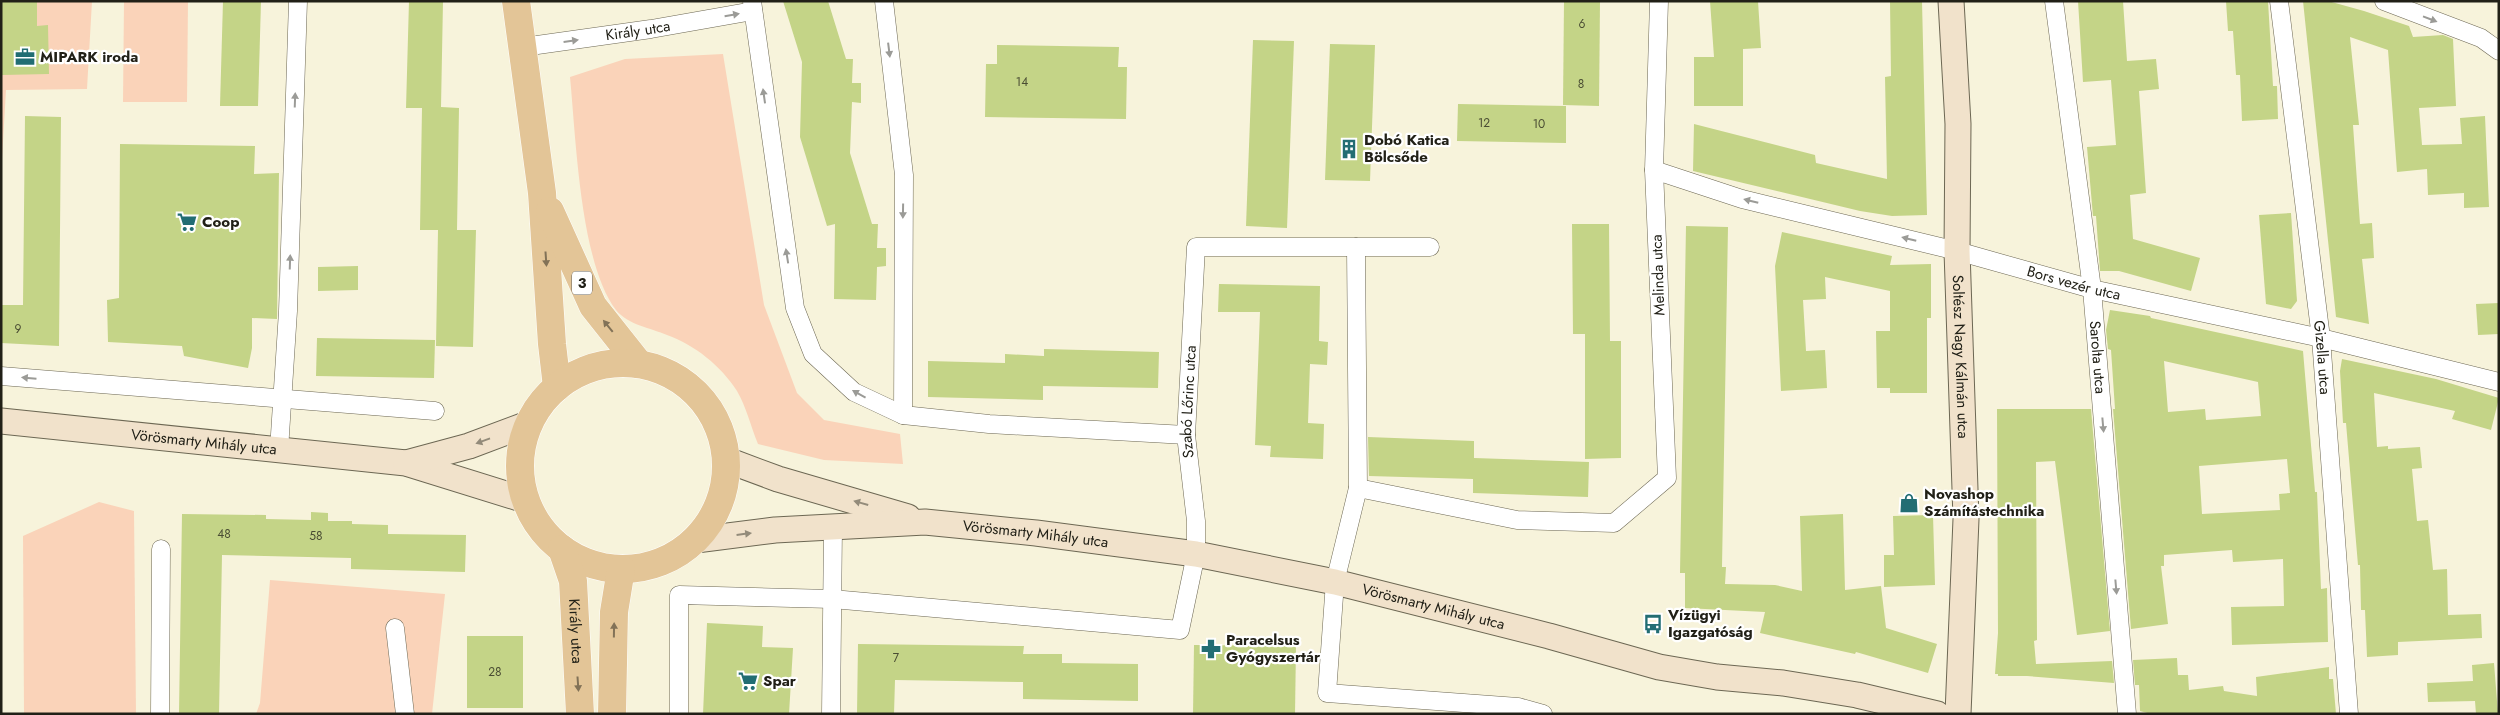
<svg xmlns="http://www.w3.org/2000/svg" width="2500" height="715" font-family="Jost,sans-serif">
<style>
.green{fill:#fad3b9}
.building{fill:#c4d487;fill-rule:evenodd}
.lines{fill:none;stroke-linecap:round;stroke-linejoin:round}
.street-casing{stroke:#6c6753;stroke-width:19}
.secondary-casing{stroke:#6c6753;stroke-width:27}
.primary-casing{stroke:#fff;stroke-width:29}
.street{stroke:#fff;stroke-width:18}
.secondary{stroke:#f1e2cb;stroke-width:25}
.primary{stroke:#e3c597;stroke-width:28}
.oneway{fill:#9b9b97}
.oneway2{fill:#827257}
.oneway3{fill:#938b7a}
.labels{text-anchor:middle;stroke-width:4.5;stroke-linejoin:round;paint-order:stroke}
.number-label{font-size:12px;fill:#4a4d33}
.shield{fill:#fff;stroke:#64635d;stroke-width:1}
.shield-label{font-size:14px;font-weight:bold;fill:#212017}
.street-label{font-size:15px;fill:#212017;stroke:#fff}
.poi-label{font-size:15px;font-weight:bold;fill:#212017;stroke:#fff;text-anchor:start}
</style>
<rect width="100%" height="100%" fill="#f7f3db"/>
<g class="green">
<path d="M1,1H92L87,89L6,90L1,176Z"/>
<path d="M124,1H188L187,102H123Z"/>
<path d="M723,54L764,305L797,393L824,420L900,434L903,464L824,460L758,444C751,427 746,406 737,391C721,366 695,345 667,335C651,328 628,325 616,310C580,263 576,138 570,77L625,59Z"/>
<path d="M99,502L134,511L136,714H24L23,536Z"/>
<path d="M270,580L445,594L432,714H256L260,703Z"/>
</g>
<g class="building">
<path d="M1,1H37V26L48,25L49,74L2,75Z"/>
<path d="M223,1H261L258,106H220Z"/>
<path d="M409,1H443L441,107L459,108L457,230H476L473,347L436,346L438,230H420L422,108H406Z"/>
<path d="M783,1H828L846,59H853L852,83H861V103L852,102L850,153L872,224H878L877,248H886V266L877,267L876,300L834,299L835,224L827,226L800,137L802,62Z"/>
<path d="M1564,1H1600L1599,106L1563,105Z"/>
<path d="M1710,1H1758L1761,48L1743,49V106H1694V57H1714Z"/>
<path d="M1890,1H1922L1927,215L1892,216L1860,211L1693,171L1694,124L1815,155L1816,163L1887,179L1885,77L1891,76Z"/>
<path d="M2078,1H2123L2127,61L2156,59L2159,89L2139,91L2146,193L2130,195L2133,239L2200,258L2191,291L2119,271H2100L2096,216H2093L2087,147L2116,145L2111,80L2083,82Z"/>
<path d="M2226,1H2268L2273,86H2277L2278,119L2242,121L2240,75H2236L2233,31H2228Z"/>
<path d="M2303,1H2328L2364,11L2409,26L2413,37L2443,35L2453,39L2456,106L2419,108L2422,145L2462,144L2460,118L2485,116L2489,207L2464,208V193L2428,195L2427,169L2397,172L2388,50L2350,37L2359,125H2353L2360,224L2372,223L2374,258L2362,259L2369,324L2336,317Z"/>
<path d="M1253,40L1294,41L1287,228L1246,226Z"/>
<path d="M1330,44L1375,45L1370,181L1325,180Z"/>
<path d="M997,45L1119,47L1118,67H1127L1126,119L985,117L986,64H997Z"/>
<path d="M1458,104L1566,106V143L1457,141Z"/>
<path d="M25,116L61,117L59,346L1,343V305H23Z"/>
<path d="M120,144L255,146L254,174L279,173L277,319L252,318V348L248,368L184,356L182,346L108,342L107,300L119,298Z"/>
<path d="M2291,213L2297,301L2291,309L2266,304L2259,215Z"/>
<path d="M1572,224H1609L1610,341H1621V458L1585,459V334H1573Z"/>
<path d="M1686,226L1728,227L1722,567H1726L1725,584L1775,585L1802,591L1800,516L1843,514L1845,590L1881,586L1886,628L1937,644L1928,673L1856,652L1855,654L1760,633L1765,612L1685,608V573H1680Z"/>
<path d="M1782,232L1892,256L1890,265L1931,264V318H1927V393H1890V388H1877L1876,331H1890V291L1825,277L1826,299L1803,300L1806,351L1825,350L1827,388L1781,391L1775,266Z"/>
<path d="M358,266V290L318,291V267Z"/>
<path d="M1219,284L1320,286L1319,341L1328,342L1327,365L1310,364L1308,423L1324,424L1323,459L1270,457L1271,446L1255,445L1260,312H1218Z"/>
<path d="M2499,303V334L2478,335L2476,304Z"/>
<path d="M2110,310L2150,316L2151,318L2303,351L2315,492H2317L2321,589L2327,588L2328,642L2232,645L2231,607L2284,606L2283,559L2233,562L2232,550L2164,555V566H2161L2168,624L2131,629L2113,409H2115L2111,350L2108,349L2106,330ZM2164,361L2258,382L2261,416L2206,420L2205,409L2168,412ZM2287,459L2290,493L2279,494L2280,510L2202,514L2199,466Z"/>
<path d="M317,338L435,340L434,378L316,376Z"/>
<path d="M1044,349L1159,352L1158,388L1043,386V400L928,397V361L1005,363V354L1044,356Z"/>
<path d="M2342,359L2436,379L2499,398L2491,430L2452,419L2455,411L2374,393L2377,447L2388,446V449L2420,447L2422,468L2412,469L2417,521L2428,520L2433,570L2447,569L2448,615L2481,614L2482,638L2398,642V655L2367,657L2365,610H2361L2360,565H2358L2346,423H2343L2340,371Z"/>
<path d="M1997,409H2091L2110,631L2077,635L2055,461L2036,462L2037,640L2034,641L2036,664L2112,661L2114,683L2027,676H1998V674H1995L1998,633Z"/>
<path d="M1368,437L1474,441V458L1589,462L1588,497L1473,493V479L1369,476Z"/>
<path d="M311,512L328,513V521H352V524L388,525V534L466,535L465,572L351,569V558L222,555L219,714H179L182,514L266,515V519L311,520Z"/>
<path d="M1933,515L1935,585L1884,587V555H1894L1893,516Z"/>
<path d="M707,623L763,626L762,647L793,648L789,714H703Z"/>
<rect x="467" y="636" width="56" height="72"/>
<path d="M858,644L1024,646L1023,654H1062V663L1138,664V701L1023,699V682L895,680L894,714H857Z"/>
<path d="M1194,645L1296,646L1295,714H1193Z"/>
<path d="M2177,658L2178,675H2188L2189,690L2223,686L2224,691L2257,696L2256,677L2329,667V679H2333L2336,714H2151L2140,711L2139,685H2135L2133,660Z"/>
<path d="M2494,663L2498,714H2476L2475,701L2428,702L2427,683L2473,681L2472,665Z"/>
</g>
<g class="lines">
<defs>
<g id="street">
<path d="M752,1L795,308L813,354L854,392L903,415L989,424L1186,435"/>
<path d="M884,1L904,175L903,415"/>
<path id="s1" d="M2054,1L2092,289L2127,714"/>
<path id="s2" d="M2279,1L2321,338L2349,714"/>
<path d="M2384,1L2481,38L2499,51"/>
<path id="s3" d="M523,47L651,29L753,11"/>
<path id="s4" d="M1654,170L1742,199L1957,251L2092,289L2321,338L2499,382"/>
<path d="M1356,247L1358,488L1335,582L1327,693L1518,707L1543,714"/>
<path d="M1,376L435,411"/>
<path d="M279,450L288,311L298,1"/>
<path d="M1358,488L1517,520L1614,523L1667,478L1654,170L1659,1"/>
<path d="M395,628L405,714"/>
<path d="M160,714L161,549"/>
<path id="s5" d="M679,714V595L832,599L1180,630L1196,554V521L1186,435L1196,247H1430"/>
<path d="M831,714L833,527"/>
</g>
<g id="secondary">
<path id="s6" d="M1951,1L1958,124L1957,251L1966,519L1958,714"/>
<path id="s7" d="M1,421L406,463L525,500"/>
<path d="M727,460L778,479L908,517"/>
<path d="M406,463L469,446L528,424"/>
<path id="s8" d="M696,540L775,530L925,522L1036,533L1196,554L1335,582L1549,636L1659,667L1717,677L1783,683L1857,695L1937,714"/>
</g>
<g id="primary">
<path d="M516,1L542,193L552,344L557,387"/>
<path d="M550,211L593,306L639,364"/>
<circle cx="623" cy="466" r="103"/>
<path id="s9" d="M562,549L573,581L580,714"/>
<path d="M612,714L614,612L621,569"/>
</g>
</defs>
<use href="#street" class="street-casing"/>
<use href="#secondary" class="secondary-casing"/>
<use href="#primary" class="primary-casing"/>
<use href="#street" class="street"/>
<use href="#secondary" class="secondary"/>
<use href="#primary" class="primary"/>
</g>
<defs><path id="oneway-solid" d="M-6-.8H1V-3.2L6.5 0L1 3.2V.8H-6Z" transform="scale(1.25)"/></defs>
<g class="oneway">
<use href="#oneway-solid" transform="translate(732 15) rotate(-10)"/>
<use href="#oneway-solid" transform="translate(2430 19) rotate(21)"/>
<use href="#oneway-solid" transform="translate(571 41) rotate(-8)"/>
<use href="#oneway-solid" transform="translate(889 50) rotate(83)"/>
<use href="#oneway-solid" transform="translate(764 96) rotate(-98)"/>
<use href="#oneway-solid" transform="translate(295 100) rotate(-88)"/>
<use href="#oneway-solid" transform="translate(1751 201) rotate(-166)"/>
<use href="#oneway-solid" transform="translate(903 211) rotate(91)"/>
<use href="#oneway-solid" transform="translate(1909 239) rotate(-166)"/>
<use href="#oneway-solid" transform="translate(787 256) rotate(-99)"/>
<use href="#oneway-solid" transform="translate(290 262) rotate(-88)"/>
<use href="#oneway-solid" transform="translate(29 378) rotate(-175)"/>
<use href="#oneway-solid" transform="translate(859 394) rotate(-151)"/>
<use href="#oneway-solid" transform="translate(2103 425) rotate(85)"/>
<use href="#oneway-solid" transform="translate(2116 587) rotate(85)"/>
</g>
<g class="oneway2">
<use href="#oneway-solid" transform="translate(546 259) rotate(86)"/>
<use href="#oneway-solid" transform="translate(608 326) rotate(-129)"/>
<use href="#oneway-solid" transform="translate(614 630) rotate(-89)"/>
<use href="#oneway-solid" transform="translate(578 684) rotate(86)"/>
</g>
<g class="oneway3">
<use href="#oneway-solid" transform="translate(483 441) rotate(160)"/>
<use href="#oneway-solid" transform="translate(861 503) rotate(-164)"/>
<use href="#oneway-solid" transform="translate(744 534) rotate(-7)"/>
</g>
<defs>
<symbol id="office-bare" viewBox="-9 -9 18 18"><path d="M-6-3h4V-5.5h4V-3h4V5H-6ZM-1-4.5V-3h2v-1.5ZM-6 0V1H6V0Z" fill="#226d73" stroke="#fff" stroke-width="2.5" paint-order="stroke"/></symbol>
<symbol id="building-bare" viewBox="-9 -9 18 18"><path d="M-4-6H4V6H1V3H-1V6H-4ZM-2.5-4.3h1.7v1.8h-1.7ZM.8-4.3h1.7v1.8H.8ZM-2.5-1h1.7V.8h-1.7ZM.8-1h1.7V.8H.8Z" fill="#226d73" stroke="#fff" stroke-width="2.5" paint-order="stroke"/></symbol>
<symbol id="supermarket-bare" viewBox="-9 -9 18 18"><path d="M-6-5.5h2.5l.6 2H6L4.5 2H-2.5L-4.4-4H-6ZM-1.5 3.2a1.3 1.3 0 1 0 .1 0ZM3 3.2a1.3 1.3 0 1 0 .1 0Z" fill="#226d73" stroke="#fff" stroke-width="2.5" paint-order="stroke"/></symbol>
<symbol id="shop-bare" viewBox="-9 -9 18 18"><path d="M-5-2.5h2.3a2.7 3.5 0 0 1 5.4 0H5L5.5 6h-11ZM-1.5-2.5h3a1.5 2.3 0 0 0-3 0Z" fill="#226d73" stroke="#fff" stroke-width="2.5" paint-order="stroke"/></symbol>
<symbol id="bus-bare" viewBox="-9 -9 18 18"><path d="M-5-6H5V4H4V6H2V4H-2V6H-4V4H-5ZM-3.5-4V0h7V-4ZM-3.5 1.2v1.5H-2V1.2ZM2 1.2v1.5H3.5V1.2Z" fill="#226d73" stroke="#fff" stroke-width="2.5" paint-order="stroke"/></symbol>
<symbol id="pharmacy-bare" viewBox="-9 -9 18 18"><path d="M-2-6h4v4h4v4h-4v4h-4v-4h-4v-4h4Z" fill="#226d73" stroke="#fff" stroke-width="2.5" paint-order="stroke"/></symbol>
</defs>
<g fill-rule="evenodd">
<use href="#office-bare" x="11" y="43" width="28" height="28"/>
<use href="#building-bare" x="1335" y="135" width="28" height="28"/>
<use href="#supermarket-bare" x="173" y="208" width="28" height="28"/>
<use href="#shop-bare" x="1895" y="489" width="28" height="28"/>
<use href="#bus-bare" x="1639" y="610" width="28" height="28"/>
<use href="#pharmacy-bare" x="1197" y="635" width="28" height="28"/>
<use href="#supermarket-bare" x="734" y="667" width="28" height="28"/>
</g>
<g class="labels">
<g class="number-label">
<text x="1582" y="28">6</text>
<text x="1022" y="86">14</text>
<text x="1581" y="88">8</text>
<text x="1484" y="127">12</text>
<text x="1539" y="128">10</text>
<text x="18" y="333">9</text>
<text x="224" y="538">48</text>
<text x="316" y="540">58</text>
<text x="896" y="662">7</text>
<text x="495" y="676">28</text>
</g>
<rect class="shield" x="572" y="271.5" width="20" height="23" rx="4"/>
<g class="shield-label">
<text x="582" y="288">3</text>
</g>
<g class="street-label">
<text dy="5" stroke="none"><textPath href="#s3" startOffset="116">Király utca</textPath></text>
<text transform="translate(1658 275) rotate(-92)" y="5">Melinda utca</text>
<text dy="5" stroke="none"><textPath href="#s4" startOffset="435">Bors vezér utca</textPath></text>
<text dy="5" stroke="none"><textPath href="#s6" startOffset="356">Soltész Nagy Kálmán utca</textPath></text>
<text dy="5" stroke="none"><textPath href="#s1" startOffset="359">Sarolta utca</textPath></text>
<text dy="5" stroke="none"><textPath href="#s2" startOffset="359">Gizella utca</textPath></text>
<text dy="5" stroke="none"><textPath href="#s5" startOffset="852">Szabó Lőrinc utca</textPath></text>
<text dy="5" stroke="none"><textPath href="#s7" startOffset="204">Vörösmarty Mihály utca</textPath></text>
<text dy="5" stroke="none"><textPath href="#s8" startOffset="341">Vörösmarty Mihály utca</textPath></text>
<text dy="5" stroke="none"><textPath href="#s8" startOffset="746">Vörösmarty Mihály utca</textPath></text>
<text dy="5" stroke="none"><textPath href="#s9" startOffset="84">Király utca</textPath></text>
</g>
<g class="poi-label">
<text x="40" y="62">MIPARK iroda</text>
<text x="1364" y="145">Dobó Katica<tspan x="1364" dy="17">Bölcsőde</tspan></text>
<text x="202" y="227">Coop</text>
<text x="1924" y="499">Novashop<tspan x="1924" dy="17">Számítástechnika</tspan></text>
<text x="1668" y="620">Vízügyi<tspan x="1668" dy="17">Igazgatóság</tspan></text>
<text x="1226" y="645">Paracelsus<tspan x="1226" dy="17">Gyógyszertár</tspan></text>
<text x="763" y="686">Spar</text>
</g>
</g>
<rect width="2500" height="715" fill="none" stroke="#212017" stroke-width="5"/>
</svg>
